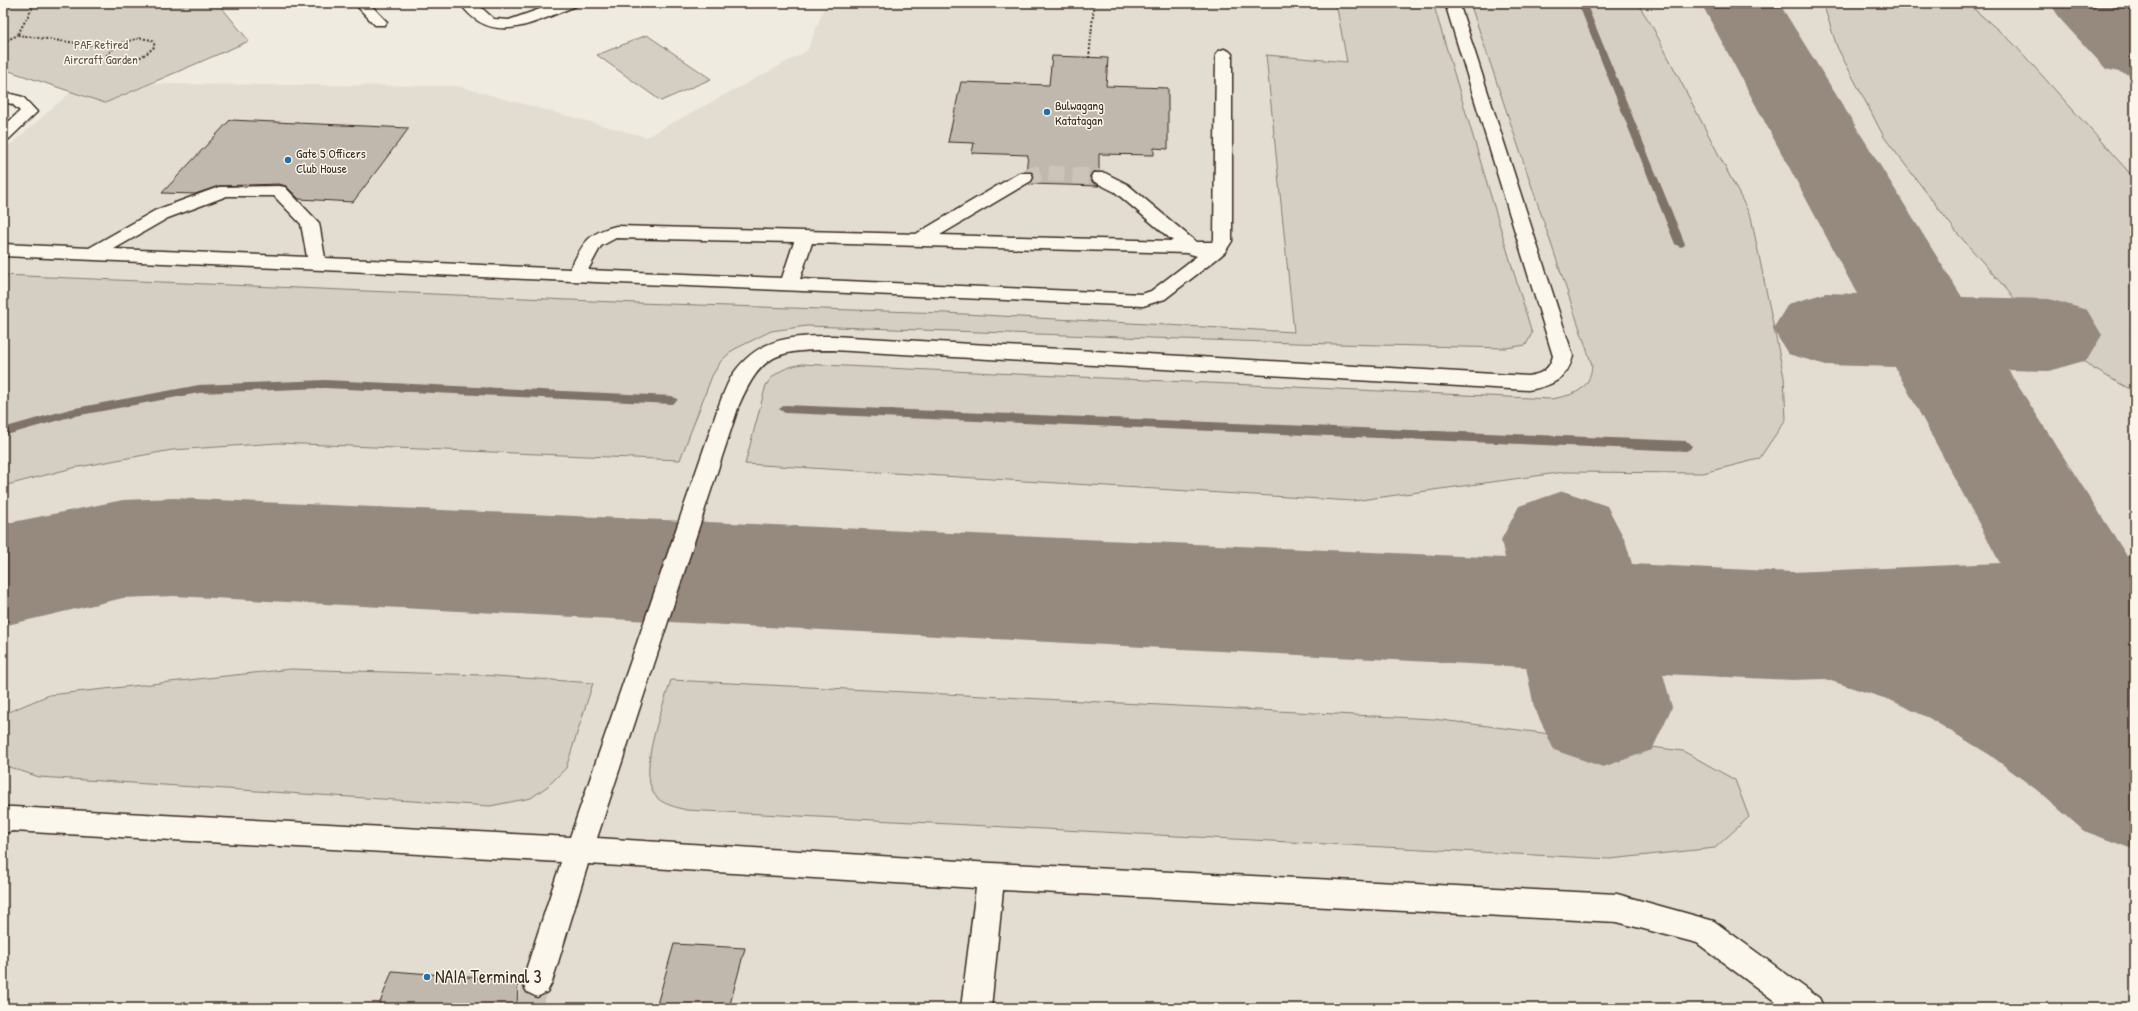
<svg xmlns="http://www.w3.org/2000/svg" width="2138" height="1011" font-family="'Patrick Hand',sans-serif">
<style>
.built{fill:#e2dcd1}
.green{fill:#d5cec3;stroke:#887c70}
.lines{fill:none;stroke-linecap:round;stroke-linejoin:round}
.stream{fill:#7f7367;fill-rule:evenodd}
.taxiway{fill:#968a7f;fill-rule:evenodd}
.building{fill:#c0b8ad;stroke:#3b2a1e}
.minor-tunnel-far1{stroke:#ccc4b9;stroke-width:16;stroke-dasharray:16 8;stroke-linecap:butt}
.minor-tunnel{stroke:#ccc4b9;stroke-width:26;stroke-dasharray:26 13;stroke-linecap:butt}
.minor-casing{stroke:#3b2a1e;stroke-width:3}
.path{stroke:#3b2a1e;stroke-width:2;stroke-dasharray:2 2;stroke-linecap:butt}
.minor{fill:#fbf7ec;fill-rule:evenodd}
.poi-dot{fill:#1f6fb2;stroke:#fbf7ec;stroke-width:1.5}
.labels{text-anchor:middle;stroke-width:3;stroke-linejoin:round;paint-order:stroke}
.far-park-label{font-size:13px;fill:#625347;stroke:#fbf7ec}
.far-poi-label{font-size:13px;fill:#3b2a1e;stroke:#fbf7ec;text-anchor:start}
.near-poi-label{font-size:18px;fill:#3b2a1e;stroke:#fbf7ec;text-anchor:start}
</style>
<rect width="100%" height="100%" fill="#f0ebe0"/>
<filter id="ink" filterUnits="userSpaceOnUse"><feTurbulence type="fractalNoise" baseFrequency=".025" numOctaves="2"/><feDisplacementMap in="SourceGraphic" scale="8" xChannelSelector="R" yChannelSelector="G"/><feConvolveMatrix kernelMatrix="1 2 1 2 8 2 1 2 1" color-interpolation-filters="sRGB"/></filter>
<g filter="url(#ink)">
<path class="built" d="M826,3H2135V1008H3V151L71,92L105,103L150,84L457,86L646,137L807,51Z"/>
<g class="green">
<path d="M3,3H218L249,41L105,103L3,69Z"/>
<path d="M1336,3H1433L1532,333L1526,345L1506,348L1295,343L807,326L771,331L733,350L721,361L712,376L680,460L278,443L172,450L73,468L3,486V275L637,303L946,313L1294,332L1266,55L1347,62Z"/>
<path d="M1470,3H1637L1651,24L1751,217L1784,377L1786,419L1759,459L1703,473L1565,472L1353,501L745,464L766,385C775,371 787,367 802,364L1551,399C1574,395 1590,391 1592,365Z"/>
<path d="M1823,3H1967L2012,42L2135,179V392L2094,369L2043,331L1958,234L1884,137L1837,47Z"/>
<path d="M647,35L711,79L661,101L597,55Z"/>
<path d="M291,669L482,675L593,683L566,768L548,786L531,798L490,806L39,777L3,765V718L6,713L49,695Z"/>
<path d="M671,680L1433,719L1683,751L1735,780L1749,817L1715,848L1610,859L686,810C676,807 660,804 654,794C638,768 663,707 671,680Z"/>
</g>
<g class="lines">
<g class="stream">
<path d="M1578,3H1586L1685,244L1684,246L1680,247L1675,244Z"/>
<path d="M325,380L672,396L678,400L672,404L325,388L199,393L70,417L3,436V428L70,409L199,385Z"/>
<path d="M785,405L1686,441L1690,443L1692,446L1690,449L1686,451L785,413L779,409Z"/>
</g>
<g class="taxiway">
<path d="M1701,3H1779L1962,297L2049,299L2087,310L2102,335L2087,360L2049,371L2008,370L2127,556L2135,555V850L2084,831L2038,791L1990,755L1929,718L1890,700L1825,679L1792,680L1663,674L1672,707L1652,750L1603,767L1554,750L1534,707L1526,667L174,596L123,598L3,626V524L123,500L174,498L1505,558L1501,540L1519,506L1563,491L1607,506L1625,540L1632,564L1792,572L2000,563L1895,367L1826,365L1788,354L1773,329L1788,304L1826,293L1857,294Z"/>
<path d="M2050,3H2134L2135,76L2106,69L2061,20Z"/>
</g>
</g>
<g class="building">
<path d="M1052,56L1108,58L1106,86L1168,88V149L1154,148V155L1099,154V172H1093L1090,176L1092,182L1099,186L1029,184L1034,176L1031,172H1026L1028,155L972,153L974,143L948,142L961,82L1049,85Z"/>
<path d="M230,120L409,128L353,202L299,199L286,186L279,184L219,186L195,194L162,193Z"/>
<path d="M674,944L745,948L729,1008H656Z"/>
<path d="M392,971L518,981L517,1008H378Z"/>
</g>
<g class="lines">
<path class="minor-tunnel-far1" d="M1025,177L1041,173L1099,177"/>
<path class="minor-tunnel" d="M529,1008L537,982"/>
<defs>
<g id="minor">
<path d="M354,3H369L387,22L385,25H375Z"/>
<path d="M460,3H476L494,19L509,20L557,3H578L576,6C535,21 492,49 460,3Z"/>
<path d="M1445,3H1459L1573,356C1567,380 1551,386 1528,390L833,350C779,350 762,352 739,405L597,838L991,863L1617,894L1714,921L1819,998L1824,1008H1784L1697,943L1617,922L1003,890L991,1008H961L976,888L588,864L552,982L547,992L537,997L527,992L522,982L561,862L13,831L3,833V807H13L570,837L719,405C723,395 727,383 733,374C759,337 792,336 833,336L1528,376C1542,374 1549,370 1553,356Z"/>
<path d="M1224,49L1229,51L1232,54V241L1225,252L1218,258L1165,299L1143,306L3,256V244L89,248L156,210L219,187L279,186L285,187L319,223L325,258L570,269C583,244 587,233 616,226L916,234L1019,173H1031L1033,177L1031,181L940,235L1173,241L1115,192L1093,181L1091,177L1093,173H1105L1127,184L1196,242H1212L1214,240L1216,54L1219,51ZM227,196H274L301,224L307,257L114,249L168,218ZM616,238L794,242L782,278L588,270L601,246ZM812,243L1187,253L1197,256L1151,291L1142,294L800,279Z"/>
<path d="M3,92L23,97L37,112L9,139L3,141V127L20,111L12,104L3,102Z"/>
</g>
</defs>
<use href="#minor" class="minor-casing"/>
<g class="path">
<path d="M18,34L35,3"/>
<path d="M140,38L152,40L155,46C143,59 121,68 107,55L117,44Z"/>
<path d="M3,42L18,35L112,48"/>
<path d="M1089,58L1094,4"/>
</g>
<use href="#minor" class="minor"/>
</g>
</g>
<g class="poi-dot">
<circle cx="1047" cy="112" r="4"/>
<circle cx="288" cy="160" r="4"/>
<circle cx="427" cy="977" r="4"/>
</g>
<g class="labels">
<g class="far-park-label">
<text x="101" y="49">PAF Retired<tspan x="101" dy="15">Aircraft Garden</tspan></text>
</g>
<g class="far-poi-label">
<text x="1055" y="110">Bulwagang<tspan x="1055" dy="15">Katatagan</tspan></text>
<text x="296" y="158">Gate 5 Officers<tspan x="296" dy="15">Club House</tspan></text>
</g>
<g class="near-poi-label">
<text x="435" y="983">NAIA Terminal 3</text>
</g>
</g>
<rect width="2138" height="1011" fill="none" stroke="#fbf7ec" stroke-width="16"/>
<rect x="8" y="8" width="2122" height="995" fill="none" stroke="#3b2a1e" stroke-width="1.5" filter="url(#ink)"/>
</svg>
